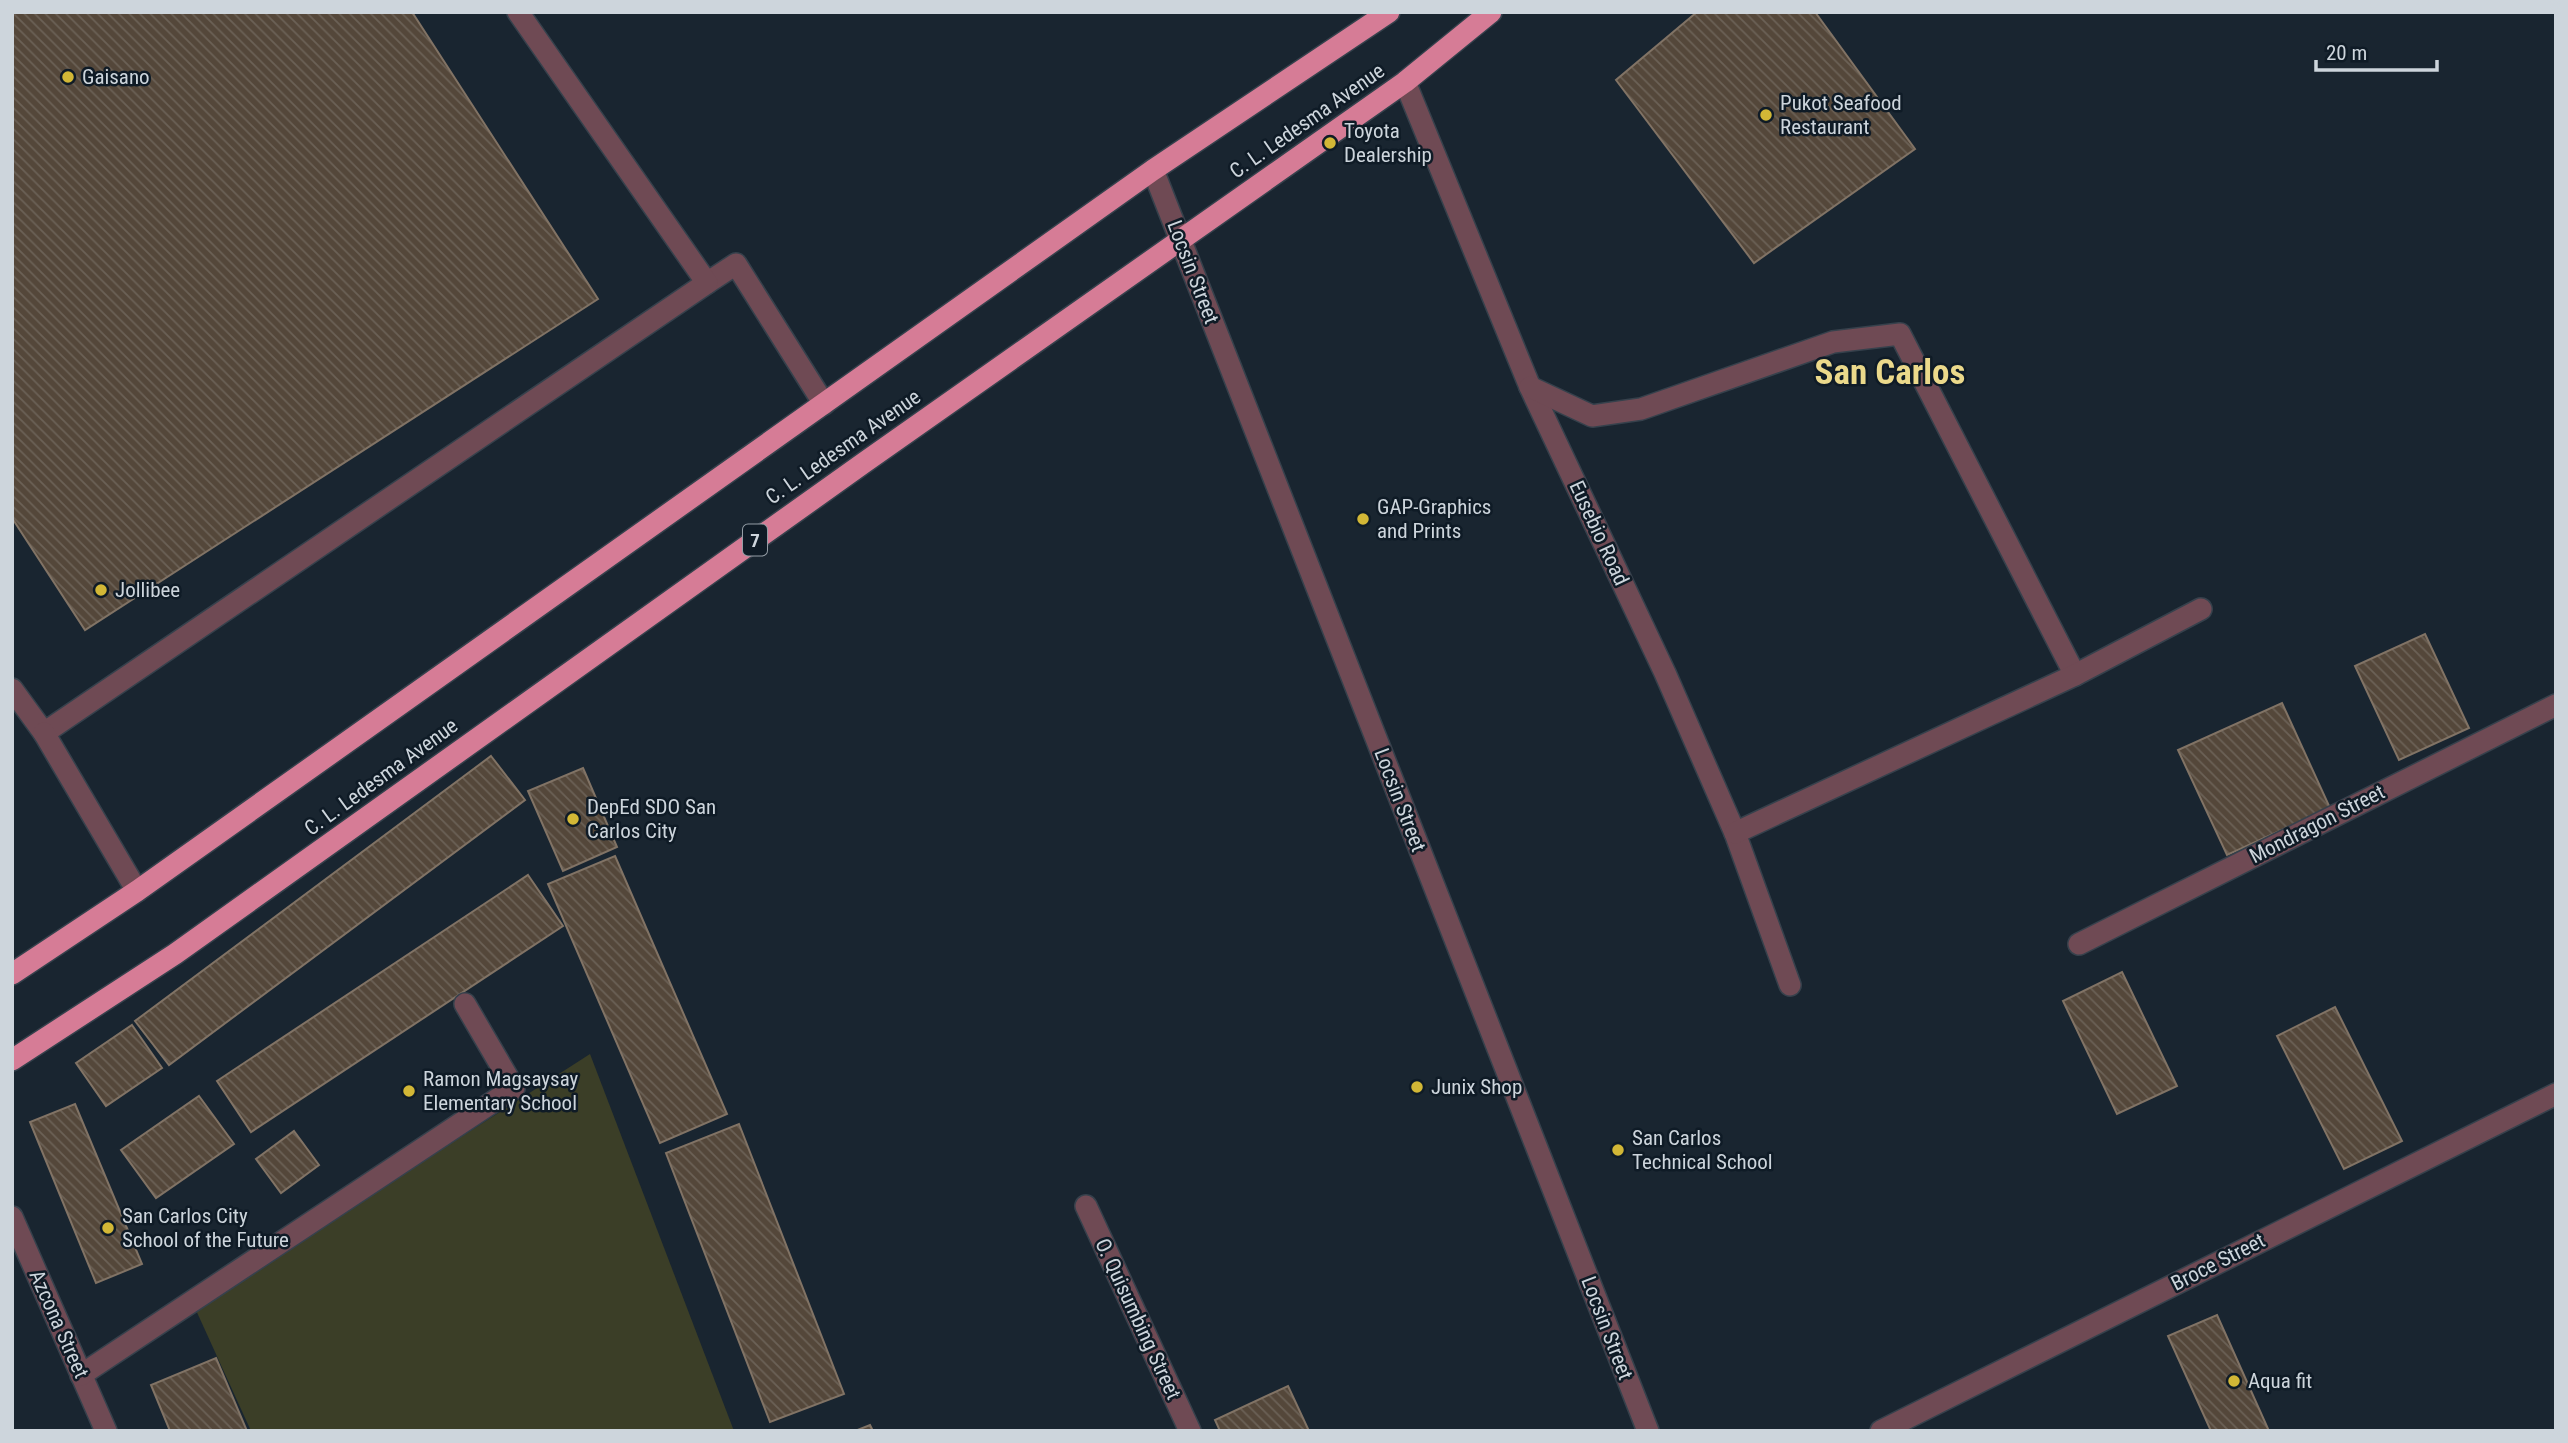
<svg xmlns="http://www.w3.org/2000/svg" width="2568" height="1443" font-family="'Roboto Condensed',sans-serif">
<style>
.garden{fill:#3b3e27}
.building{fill:url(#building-back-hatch);stroke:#817365;stroke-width:2}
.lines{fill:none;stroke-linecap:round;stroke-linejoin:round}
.minor-casing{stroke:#36414c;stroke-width:24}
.highway-casing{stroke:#36414c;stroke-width:24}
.minor{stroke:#6f4a54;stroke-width:21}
.highway{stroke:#d67c96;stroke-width:21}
.poi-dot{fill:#d2b736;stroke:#0f1b26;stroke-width:2.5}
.labels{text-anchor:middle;stroke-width:5;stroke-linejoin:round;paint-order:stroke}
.shield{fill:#0f1b26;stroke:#949da5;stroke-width:2}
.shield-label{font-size:19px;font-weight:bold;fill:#cdd5dc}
.poi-label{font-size:21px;fill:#cdd5dc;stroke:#0f1b26;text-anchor:start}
.street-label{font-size:21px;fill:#cdd5dc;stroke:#0f1b26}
.town-label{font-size:35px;font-weight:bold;fill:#ebd98b;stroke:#0f1b26}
</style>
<defs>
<pattern id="building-back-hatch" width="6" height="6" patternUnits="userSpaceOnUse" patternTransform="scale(1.75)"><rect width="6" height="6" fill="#54473a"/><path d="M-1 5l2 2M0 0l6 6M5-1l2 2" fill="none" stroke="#6b6156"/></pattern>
</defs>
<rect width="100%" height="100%" fill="#192530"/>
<path class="garden" d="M590,1054L734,1431H251L195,1308Z"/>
<g class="building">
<path d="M12,12H412L598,299L85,630L12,518Z"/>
<path d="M1697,12H1815L1915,149L1754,263L1616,80Z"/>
<path d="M2425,634L2469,728L2399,760L2355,666Z"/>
<path d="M2282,703L2330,808L2227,855L2178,750Z"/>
<path d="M491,756L525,800L169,1065L135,1021Z"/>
<path d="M583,768L617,847L563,871L528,791Z"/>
<path d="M615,856L727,1114L660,1143L548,884Z"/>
<path d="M528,875L563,926L251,1132L217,1081Z"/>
<path d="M2122,972L2177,1086L2117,1114L2063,1001Z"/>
<path d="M2335,1007L2402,1141L2344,1169L2277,1036Z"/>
<path d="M132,1025L162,1068L106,1106L76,1063Z"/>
<path d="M199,1096L234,1144L156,1198L121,1150Z"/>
<path d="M75,1104L142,1264L96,1283L30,1122Z"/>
<path d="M739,1124L844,1394L770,1422L666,1153Z"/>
<path d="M294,1131L319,1165L281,1193L256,1159Z"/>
<path d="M2217,1315L2269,1431H2211L2168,1336Z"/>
<path d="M216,1358L247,1431H170L151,1385Z"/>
<path d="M1288,1386L1309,1431H1220L1215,1420Z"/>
<path d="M870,1425L873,1431H855Z"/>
</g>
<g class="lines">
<defs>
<g id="minor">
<path d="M1405,82L1530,387L1665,673L1735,833L1790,985"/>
<path d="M1153,170L1648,1431"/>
<path d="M707,283L736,264L824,404"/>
<path d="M1530,387L1592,416L1641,409L1833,342L1900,334L2075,675"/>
<path d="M12,689L44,733L707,283L518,12"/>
<path d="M44,733L137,891"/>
<path d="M1735,833L2075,675L2201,609"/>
<path d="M2079,944L2556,705"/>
<path d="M1086,1206L1190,1431"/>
<path d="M12,1217L106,1431"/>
<path d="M81,1375L514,1088L465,1004"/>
<path d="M1881,1431L2556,1094"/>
</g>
<g id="highway">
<path d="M12,974L137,891L1153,170L1389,12"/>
<path d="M12,1060L175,954L865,462L1405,82L1491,12"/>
</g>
</defs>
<use href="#minor" class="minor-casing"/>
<use href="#highway" class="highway-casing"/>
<use href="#minor" class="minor"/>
<use href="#highway" class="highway"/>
</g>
<g class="poi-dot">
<circle cx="68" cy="77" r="7"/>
<circle cx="1766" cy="115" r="7"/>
<circle cx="1330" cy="143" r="7"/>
<circle cx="1363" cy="519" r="7"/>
<circle cx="101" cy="590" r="7"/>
<circle cx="573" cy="819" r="7"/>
<circle cx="1417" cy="1087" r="7"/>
<circle cx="409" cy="1091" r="7"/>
<circle cx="1618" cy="1150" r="7"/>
<circle cx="108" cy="1228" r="7"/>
<circle cx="2234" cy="1381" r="7"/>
</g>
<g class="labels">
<rect class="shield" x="743" y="524.5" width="24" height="31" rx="5"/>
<g class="shield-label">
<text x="755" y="547">7</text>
</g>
<g class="poi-label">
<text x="82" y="84">Gaisano</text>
<text x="1780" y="110">Pukot Seafood<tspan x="1780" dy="24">Restaurant</tspan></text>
<text x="1344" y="138">Toyota<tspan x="1344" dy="24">Dealership</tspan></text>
<text x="1377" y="514">GAP-Graphics<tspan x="1377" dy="24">and Prints</tspan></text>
<text x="115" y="597">Jollibee</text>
<text x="587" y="814">DepEd SDO San<tspan x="587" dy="24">Carlos City</tspan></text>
<text x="423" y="1086">Ramon Magsaysay<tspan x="423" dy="24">Elementary School</tspan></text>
<text x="1431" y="1094">Junix Shop</text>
<text x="1632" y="1145">San Carlos<tspan x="1632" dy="24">Technical School</tspan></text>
<text x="122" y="1223">San Carlos City<tspan x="122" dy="24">School of the Future</tspan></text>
<text x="2248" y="1388">Aqua fit</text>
</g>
<g class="street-label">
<text transform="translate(1307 121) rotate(-35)" y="7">C. L. Ledesma Avenue</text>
<text transform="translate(1193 272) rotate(69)" y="7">Locsin Street</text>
<text transform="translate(843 447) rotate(-35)" y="7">C. L. Ledesma Avenue</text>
<text transform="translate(1599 533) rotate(65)" y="7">Eusebio Road</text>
<text transform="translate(381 777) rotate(-36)" y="7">C. L. Ledesma Avenue</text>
<text transform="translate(1400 800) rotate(69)" y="7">Locsin Street</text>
<text transform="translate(2317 824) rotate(-27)" y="7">Mondragon Street</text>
<text transform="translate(2218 1262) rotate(-27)" y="7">Broce Street</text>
<text transform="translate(1138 1319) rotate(65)" y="7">O. Quisumbing Street</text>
<text transform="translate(59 1324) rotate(66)" y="7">Azcona Street</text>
<text transform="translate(1607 1328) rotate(69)" y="7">Locsin Street</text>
</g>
<g class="town-label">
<text x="1890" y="384">San Carlos</text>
</g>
</g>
<rect width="2568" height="1443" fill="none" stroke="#cdd5dc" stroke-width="28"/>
<path d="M2316 60v10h121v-10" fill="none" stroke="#cdd5dc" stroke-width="3.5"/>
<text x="2326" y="60" font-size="21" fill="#cdd5dc" stroke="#0f1b26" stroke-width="5" paint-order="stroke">20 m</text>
</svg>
